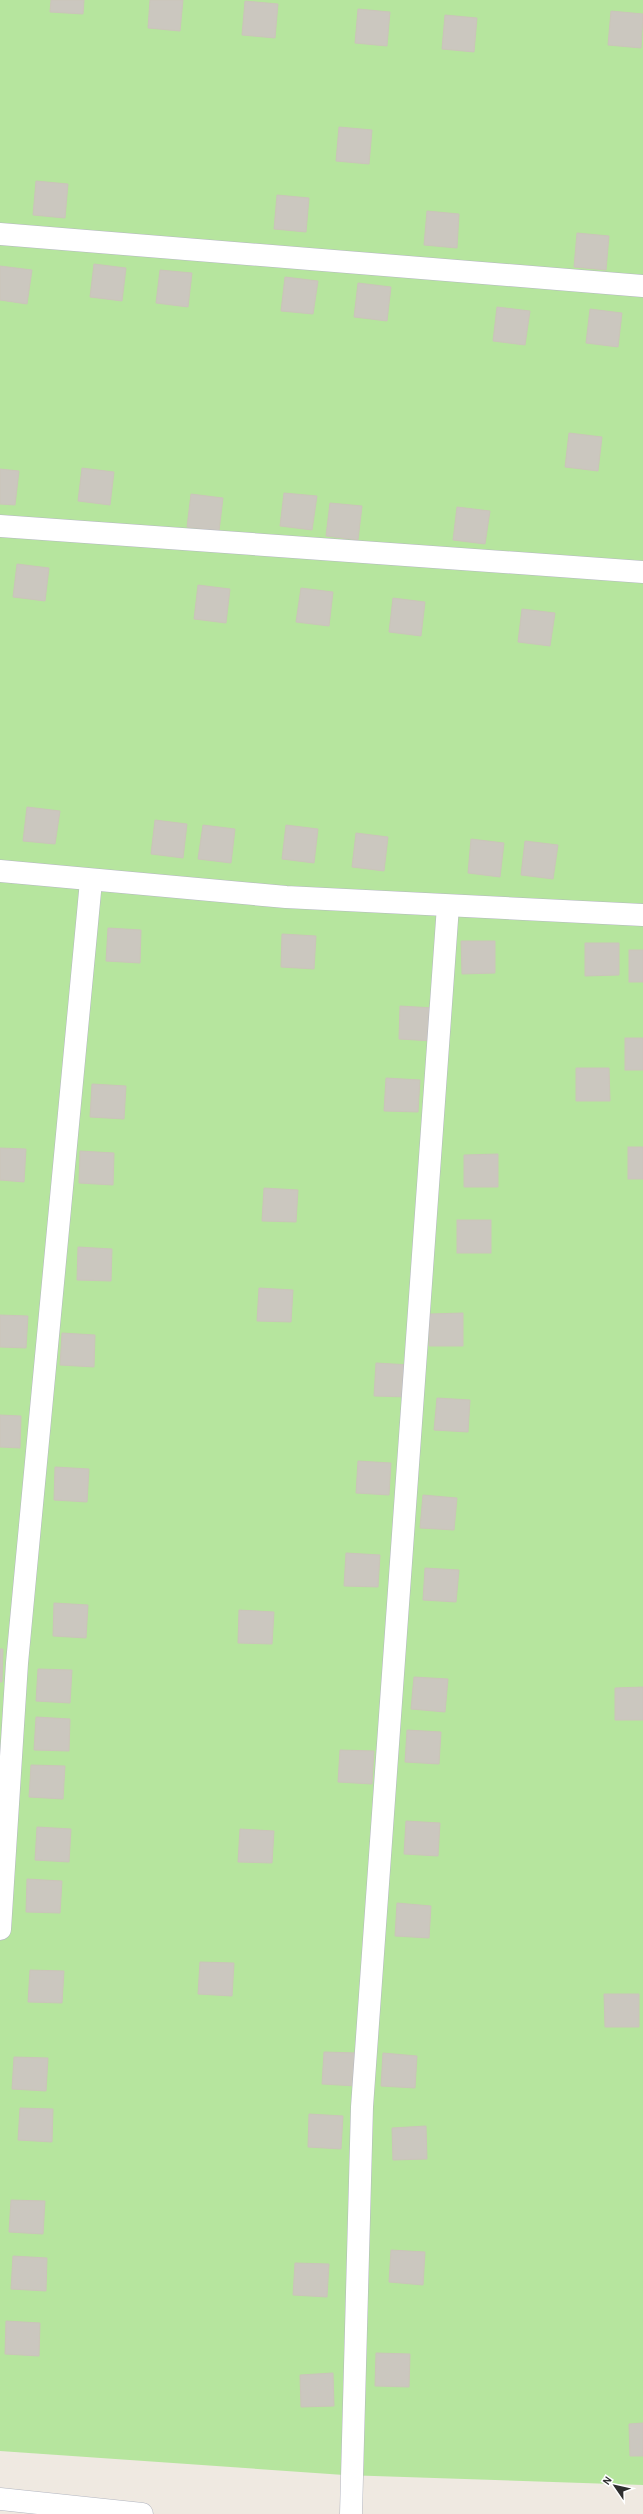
<svg xmlns="http://www.w3.org/2000/svg" width="643" height="2514" font-family="'Alegreya Sans',sans-serif">
<style>
.green{fill:#b6e59e}
.building{fill:#cbc7bf;stroke:#cbc5ba}
.lines{fill:none;stroke-linecap:round;stroke-linejoin:round}
.minor-casing{stroke:#b4b7c1;stroke-width:23}
.minor{stroke:#fff;stroke-width:22}
</style>
<rect width="100%" height="100%" fill="#efe9e1"/>
<path class="green" d="M0,0H643V2485L344,2475L0,2451Z"/>
<g class="building">
<path d="M51,0H84L83,14L50,12Z"/>
<path d="M150,0H183L180,31L148,28Z"/>
<path d="M245,1L278,4L275,38L242,35Z"/>
<path d="M358,9L390,12L387,46L355,43Z"/>
<path d="M611,11L643,14L641,48L608,45Z"/>
<path d="M445,15L477,18L474,52L442,49Z"/>
<path d="M339,127L372,130L369,164L336,161Z"/>
<path d="M36,181L68,184L65,218L33,215Z"/>
<path d="M277,195L309,198L306,232L274,229Z"/>
<path d="M427,211L459,214L457,248L424,245Z"/>
<path d="M577,233L609,236L606,270L574,267Z"/>
<path d="M94,264L126,268L122,301L90,297Z"/>
<path d="M0,266L32,270L27,304L0,300Z"/>
<path d="M160,270L192,273L188,307L156,303Z"/>
<path d="M285,277L318,281L313,314L281,311Z"/>
<path d="M358,283L391,287L387,321L354,317Z"/>
<path d="M497,307L530,311L525,345L493,341Z"/>
<path d="M590,309L622,313L618,347L586,343Z"/>
<path d="M569,433L602,437L598,471L565,467Z"/>
<path d="M82,468L114,472L110,505L78,501Z"/>
<path d="M0,469L19,471L15,505L0,504Z"/>
<path d="M284,493L317,496L312,530L280,526Z"/>
<path d="M191,494L223,498L219,531L187,527Z"/>
<path d="M330,503L362,506L358,540L326,536Z"/>
<path d="M457,507L490,511L485,544L453,540Z"/>
<path d="M17,564L49,568L45,601L13,597Z"/>
<path d="M198,585L230,589L226,623L194,619Z"/>
<path d="M301,588L333,592L329,626L296,622Z"/>
<path d="M393,598L425,602L421,636L389,632Z"/>
<path d="M522,609L555,613L550,646L518,642Z"/>
<path d="M27,807L60,811L55,844L23,841Z"/>
<path d="M155,820L187,824L183,858L151,854Z"/>
<path d="M203,825L235,829L231,863L198,859Z"/>
<path d="M286,825L318,829L314,863L282,859Z"/>
<path d="M356,833L388,837L384,871L352,867Z"/>
<path d="M471,839L504,843L500,877L468,873Z"/>
<path d="M525,841L558,845L553,879L521,875Z"/>
<path d="M108,928L141,930L140,963L106,961Z"/>
<path d="M282,934L316,936L314,969L281,967Z"/>
<path d="M461,941H495V973L462,974Z"/>
<path d="M585,943H619V975L585,976Z"/>
<rect x="629" y="950" width="14" height="32"/>
<path d="M400,1006L434,1008L433,1041L399,1039Z"/>
<rect x="625" y="1038" width="18" height="32"/>
<path d="M576,1068H609L610,1101H576Z"/>
<path d="M386,1078L420,1080L418,1112L384,1111Z"/>
<path d="M92,1084L126,1086L124,1119L90,1117Z"/>
<rect x="628" y="1147" width="15" height="32"/>
<path d="M0,1148L26,1149L24,1182L0,1180Z"/>
<path d="M80,1151L114,1153L113,1185L79,1183Z"/>
<path d="M498,1154V1187H464V1155Z"/>
<path d="M264,1188L298,1190L296,1222L262,1221Z"/>
<rect x="457" y="1220" width="34" height="33"/>
<path d="M78,1247L112,1249L111,1281L77,1280Z"/>
<path d="M259,1288L293,1290L291,1322L257,1321Z"/>
<path d="M463,1313V1346H429V1314Z"/>
<path d="M0,1315L28,1316L26,1348L0,1347Z"/>
<path d="M62,1333L95,1335L94,1367L60,1365Z"/>
<path d="M376,1363L410,1365L408,1397L374,1396Z"/>
<path d="M437,1398L470,1400L468,1432L434,1430Z"/>
<path d="M0,1415L21,1416L20,1448L0,1447Z"/>
<path d="M358,1461L391,1463L389,1495L356,1493Z"/>
<path d="M55,1467L89,1469L87,1502L54,1500Z"/>
<path d="M423,1495L457,1498L454,1530L420,1528Z"/>
<path d="M346,1553L380,1555L378,1587L344,1586Z"/>
<path d="M425,1568L459,1570L456,1602L423,1600Z"/>
<path d="M54,1603L88,1605L86,1638L53,1636Z"/>
<path d="M239,1610L274,1612L272,1644L238,1643Z"/>
<path d="M0,1649H3L2,1682H0Z"/>
<path d="M38,1669L72,1670L70,1703L36,1701Z"/>
<path d="M414,1677L448,1679L445,1712L411,1709Z"/>
<path d="M643,1687V1720H615V1688Z"/>
<path d="M36,1717L70,1719L69,1751L34,1750Z"/>
<path d="M407,1730L441,1732L439,1764L405,1762Z"/>
<path d="M340,1750L374,1751L372,1784L338,1782Z"/>
<path d="M31,1765L65,1766L63,1799L29,1797Z"/>
<path d="M406,1821L440,1823L438,1856L404,1854Z"/>
<path d="M37,1827L71,1829L69,1862L35,1860Z"/>
<path d="M240,1829L274,1831L272,1863L238,1862Z"/>
<path d="M27,1879L62,1881L60,1913L26,1912Z"/>
<path d="M397,1903L431,1906L429,1938L395,1936Z"/>
<path d="M200,1962L234,1963L232,1996L198,1994Z"/>
<path d="M30,1970L64,1971L62,2003L28,2002Z"/>
<path d="M604,1994H639V2027H605Z"/>
<path d="M324,2052L358,2053L356,2086L322,2084Z"/>
<path d="M383,2053L417,2056L415,2088L381,2086Z"/>
<path d="M14,2057L48,2058L46,2091L12,2089Z"/>
<path d="M20,2108L53,2109L52,2142L18,2140Z"/>
<path d="M309,2114L343,2116L341,2149L308,2147Z"/>
<path d="M426,2126L427,2159L393,2160L392,2128Z"/>
<path d="M11,2200L45,2201L43,2234L9,2232Z"/>
<path d="M391,2250L425,2252L423,2285L389,2282Z"/>
<path d="M13,2256L47,2258L46,2291L11,2289Z"/>
<path d="M295,2263L329,2264L327,2297L293,2295Z"/>
<path d="M6,2321L40,2323L39,2356L5,2354Z"/>
<path d="M376,2353L410,2354L409,2387L375,2386Z"/>
<path d="M333,2373L334,2406L301,2407L300,2375Z"/>
<path d="M643,2423V2456H630L629,2424Z"/>
</g>
<g class="lines">
<defs>
<g id="minor">
<path d="M0,234L643,286"/>
<path d="M0,526L643,572"/>
<path d="M0,871L286,897L643,915"/>
<path d="M0,1929L17,1663L91,881"/>
<path d="M0,2499L142,2514"/>
<path d="M351,2514L362,2107L448,906"/>
</g>
</defs>
<use href="#minor" class="minor-casing"/>
<use href="#minor" class="minor"/>
</g>
<g transform="translate(615 2486) rotate(304)" stroke="#ffffff" stroke-width="3" paint-order="stroke">
<path d="M0-3L7 15L0 10L-7 15Z" fill="#2e2e2e"/>
<text y="-6" font-size="11" font-weight="bold" text-anchor="middle" fill="#2e2e2e">N</text>
</g>
</svg>
